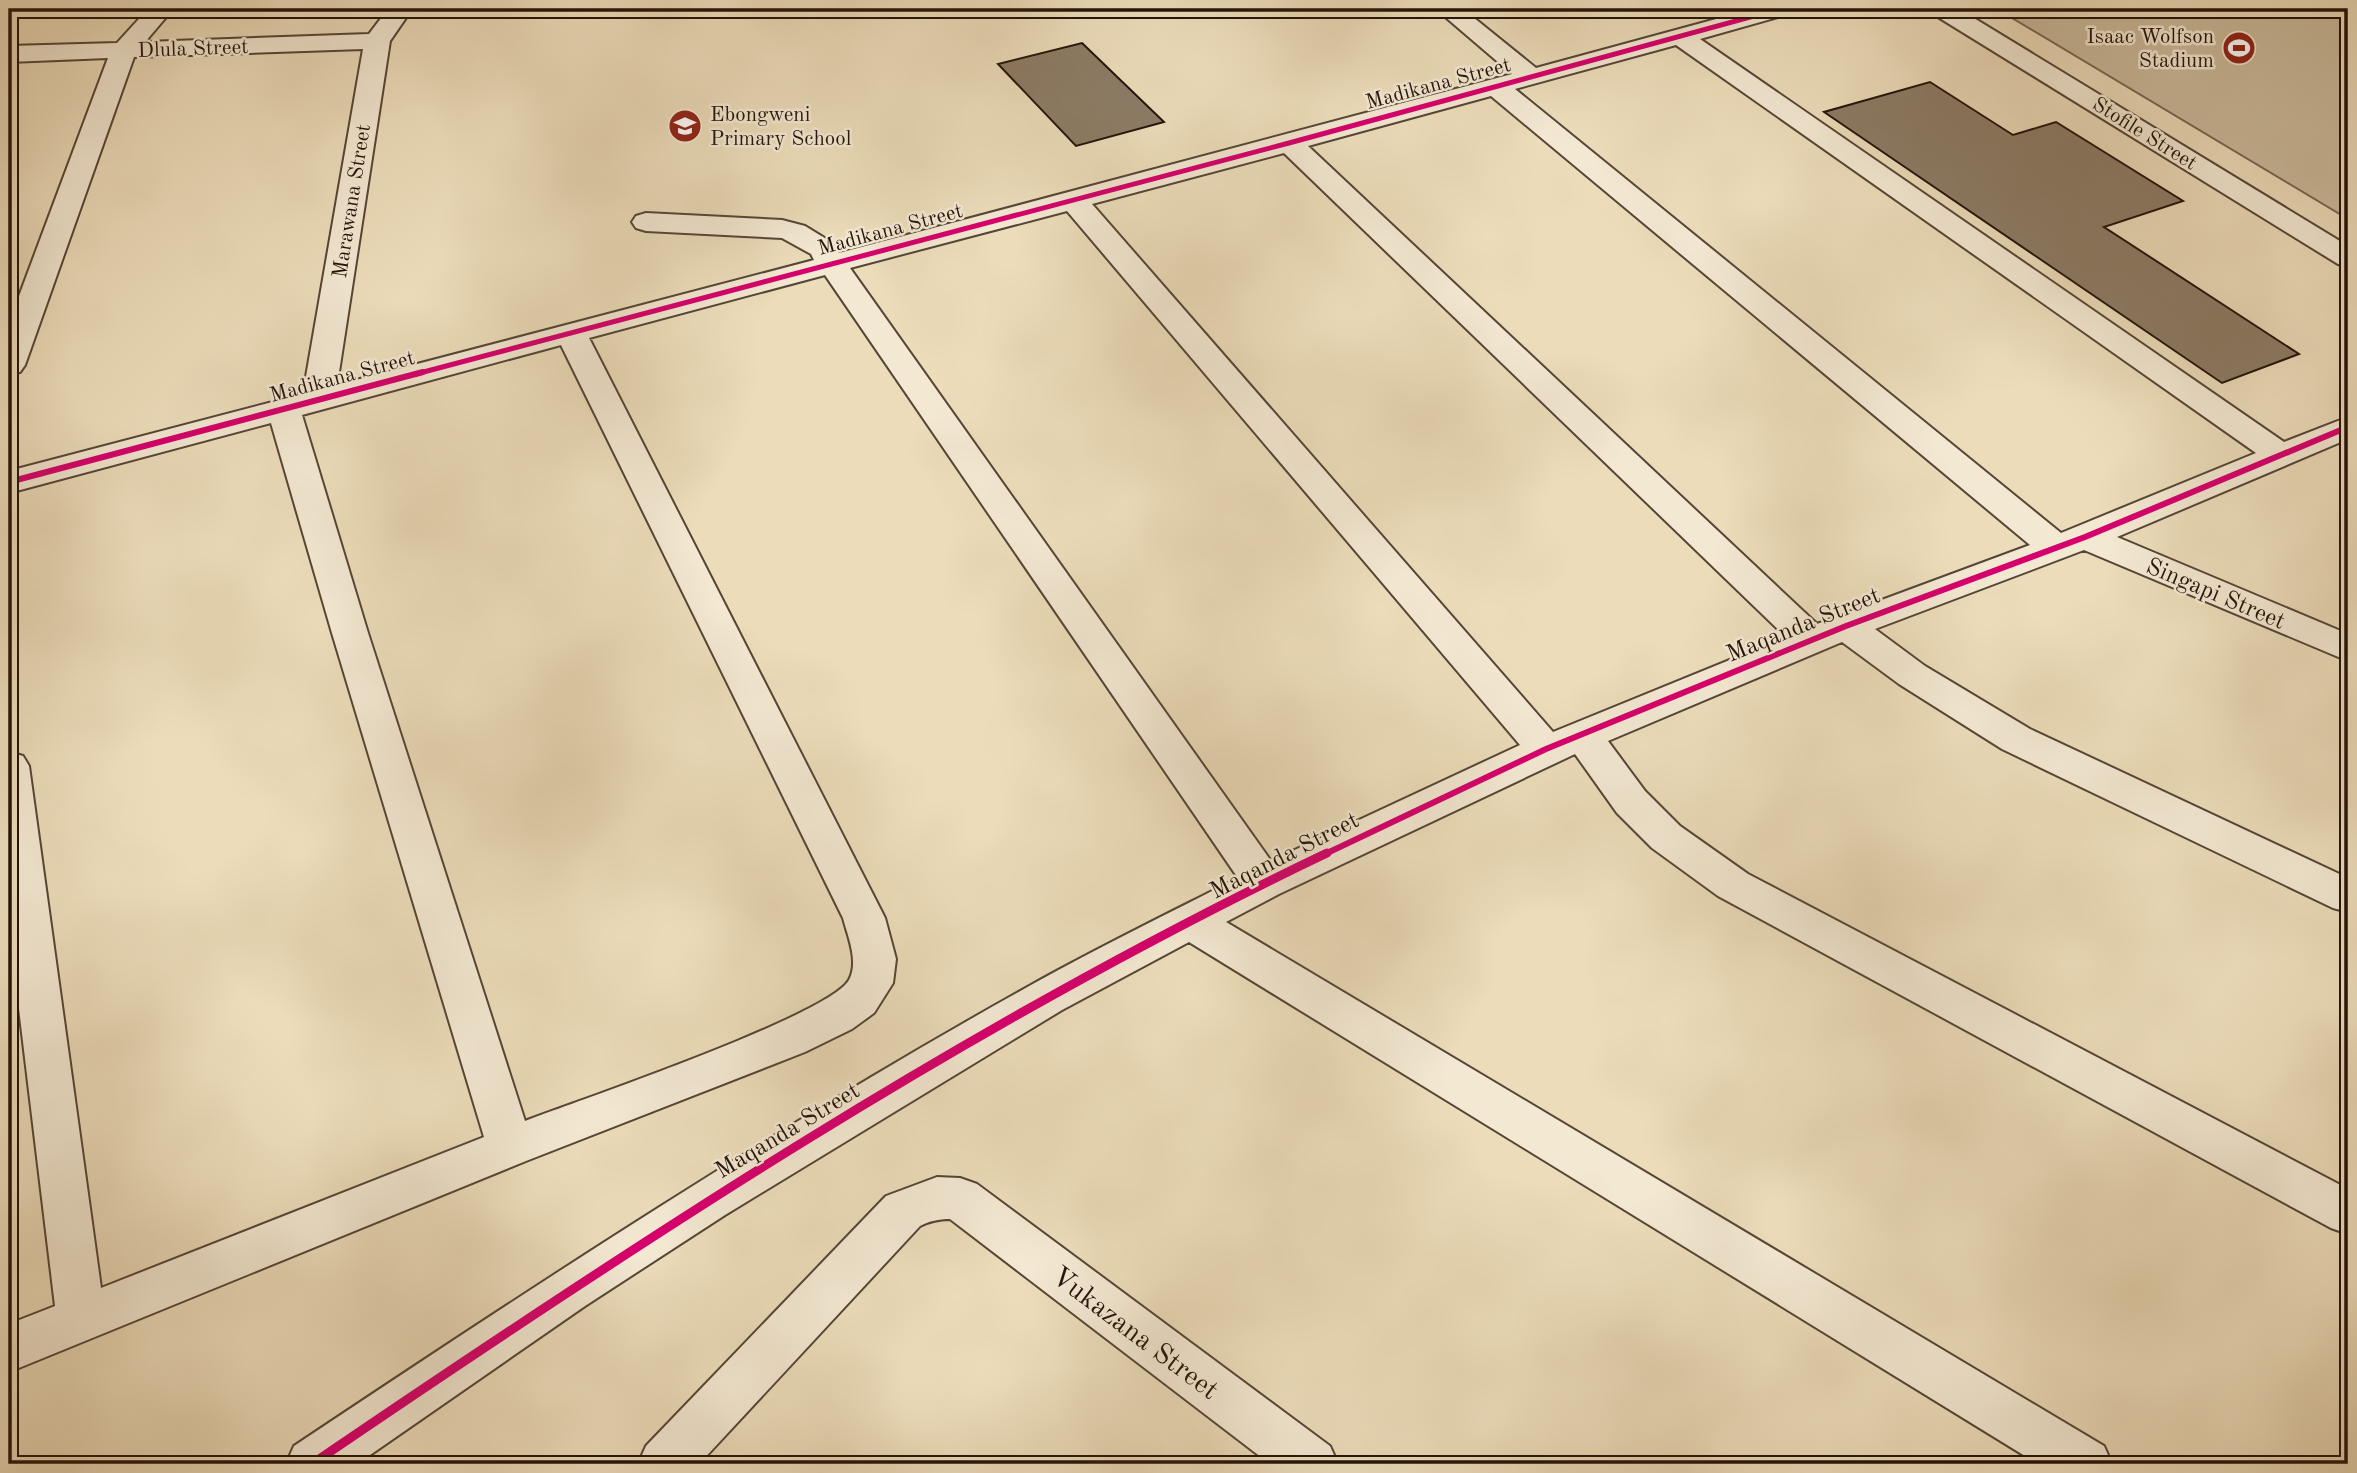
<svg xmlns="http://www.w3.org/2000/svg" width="2357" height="1473" font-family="'Old Standard TT',serif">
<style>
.green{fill:#caba9c;stroke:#776653;stroke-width:2}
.building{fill:#8c7c66;stroke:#24130a;stroke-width:2}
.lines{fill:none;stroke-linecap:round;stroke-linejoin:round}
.minor-casing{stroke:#564536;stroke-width:4}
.minor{fill:#f3e8d2;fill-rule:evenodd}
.cycleway-far2-casing{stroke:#f3e8d2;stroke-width:9}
.cycleway-far1-casing{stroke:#f3e8d2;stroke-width:10}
.cycleway-casing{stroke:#f3e8d2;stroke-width:13}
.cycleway-far2{stroke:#d6006c;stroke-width:5}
.cycleway-far1{stroke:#d6006c;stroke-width:6}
.cycleway{stroke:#d6006c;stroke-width:9}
.labels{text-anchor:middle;stroke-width:5;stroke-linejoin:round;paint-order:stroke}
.far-poi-label{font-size:21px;fill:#24130a;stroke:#f3e8d2;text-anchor:end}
.far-street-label{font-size:21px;fill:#24130a;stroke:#f3e8d2}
.street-label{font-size:24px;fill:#24130a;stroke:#f3e8d2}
.near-street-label{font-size:28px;fill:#24130a;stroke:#f3e8d2}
</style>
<rect width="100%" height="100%" fill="#ecdcba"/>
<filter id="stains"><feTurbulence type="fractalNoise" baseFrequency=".00286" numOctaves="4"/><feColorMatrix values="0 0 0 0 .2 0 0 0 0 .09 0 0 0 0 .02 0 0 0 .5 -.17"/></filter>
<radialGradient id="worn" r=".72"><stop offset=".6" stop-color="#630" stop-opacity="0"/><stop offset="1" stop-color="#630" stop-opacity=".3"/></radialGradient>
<path class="green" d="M1997,9H2348V219Z"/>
<g class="building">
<path d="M1082,43L1164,122L1076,146L998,64Z"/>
<path d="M1930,82L2013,135L2056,122L2183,201L2104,227L2299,354L2222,383L1824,112Z"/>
</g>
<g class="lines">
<defs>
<g id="minor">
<path d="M148,9H173L145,42L369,34L388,9H412L390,41L337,385L814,260L811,254L782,238L646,231L636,228L632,222L636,216L646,213L782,220L805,226L831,242L839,253L1512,74L1436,9H1463L1536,68L1753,9H1792L1789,14L1700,39L2284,442L2348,417V439L2117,537L2348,634V661L2084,550L1875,629L1925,666L2030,729L2348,878V912L2333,908L2002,749L1899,684L1842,642L1608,741L1645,791L1680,826L1748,874L2348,1189V1234L2331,1228L1718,896L1652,848L1617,813L1575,754L1279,894L1226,922L2104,1446L2112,1464H2038L1189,942L1062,1010L725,1215L585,1306L357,1464H286L294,1446C535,1285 778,1126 1031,985C1099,947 1169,913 1238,878L825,275L589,338L885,918L896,959L893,983L874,1013L852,1029L805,1052L526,1161L9,1372V1324L55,1306L9,926V752L23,756L29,766L101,1288L484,1137L332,633L271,423L9,493V471L303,394L363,49L134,57L25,365L20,372L9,374V323L108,58L9,62V46L117,43ZM1676,45L2256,453L2061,533L1515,89ZM1491,96L2030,545L1817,624L1308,146ZM1284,153L1786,637L1553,732L1092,204ZM1067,211L1520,745L1271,861L850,268ZM561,345L843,918C848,937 859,962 849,980C828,1016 577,1101 525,1121L368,633L302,415Z"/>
<path d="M1930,9H1959L2348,246V267L2338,264L1933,14Z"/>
<path d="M937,1177L960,1178L977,1184L1330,1446L1338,1464H1270L950,1219C938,1219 930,1221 920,1226L699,1464H638L646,1446L886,1196Z"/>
</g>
</defs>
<use href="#minor" class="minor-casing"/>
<use href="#minor" class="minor"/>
<defs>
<path id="cycleway-far2" d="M416,374L1289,143L1780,9"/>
<g id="cycleway-far1">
<path d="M9,482L423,372"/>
<path d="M1323,855L1546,749L1846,626L2085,537L2348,427"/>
</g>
<path id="cycleway" d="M312,1464C638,1242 970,1023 1327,853"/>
</defs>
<use href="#cycleway-far2" class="cycleway-far2-casing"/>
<use href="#cycleway-far1" class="cycleway-far1-casing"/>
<use href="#cycleway" class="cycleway-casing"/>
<use href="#cycleway-far2" class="cycleway-far2"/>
<use href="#cycleway-far1" class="cycleway-far1"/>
<use href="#cycleway" class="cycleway"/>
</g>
<defs>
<symbol id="stadium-disc" viewBox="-11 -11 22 22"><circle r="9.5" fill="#8f2418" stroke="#f3e8d2"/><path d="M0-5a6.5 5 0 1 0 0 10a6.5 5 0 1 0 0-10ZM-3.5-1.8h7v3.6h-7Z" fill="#fff"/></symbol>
<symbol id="school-disc" viewBox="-11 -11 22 22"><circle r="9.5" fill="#8f2418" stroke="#f3e8d2"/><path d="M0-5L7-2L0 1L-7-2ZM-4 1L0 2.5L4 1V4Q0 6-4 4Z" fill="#fff"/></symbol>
</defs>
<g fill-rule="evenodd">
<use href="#stadium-disc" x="2220" y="29" width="38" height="38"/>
<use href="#school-disc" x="666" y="107" width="38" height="38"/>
</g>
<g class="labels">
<g class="far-poi-label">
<text x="2214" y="43">Isaac Wolfson<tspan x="2214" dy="24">Stadium</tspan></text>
<text x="710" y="121" text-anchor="start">Ebongweni<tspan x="710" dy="24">Primary School</tspan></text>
</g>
<g class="far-street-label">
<text transform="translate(193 48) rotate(-2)" y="7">Dlula Street</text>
<text transform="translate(1438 83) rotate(-15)" y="7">Madikana Street</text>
<text transform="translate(2145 133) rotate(32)" y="7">Stofile Street</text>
<text transform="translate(351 201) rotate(-81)" y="7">Marawana Street</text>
<text transform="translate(890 229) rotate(-15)" y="7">Madikana Street</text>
<text transform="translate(342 376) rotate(-15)" y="7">Madikana Street</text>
</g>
<g class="street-label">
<text transform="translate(2216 593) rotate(23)" y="8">Singapi Street</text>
<text transform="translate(1803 624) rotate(-22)" y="8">Maqanda Street</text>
<text transform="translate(1284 855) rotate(-27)" y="8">Maqanda Street</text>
<text transform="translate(787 1130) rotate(-31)" y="8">Maqanda Street</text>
</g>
<g class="near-street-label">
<text transform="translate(1136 1332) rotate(37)" y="10">Vukazana Street</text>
</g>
</g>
<rect width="2357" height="1473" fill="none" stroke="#ecdcba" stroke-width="35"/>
<rect x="10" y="10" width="2336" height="1452" fill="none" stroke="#24130a" stroke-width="3.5"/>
<rect x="18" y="18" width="2322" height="1438" fill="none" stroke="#24130a" stroke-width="2"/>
<rect width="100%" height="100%" filter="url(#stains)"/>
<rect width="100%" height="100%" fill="url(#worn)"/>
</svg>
